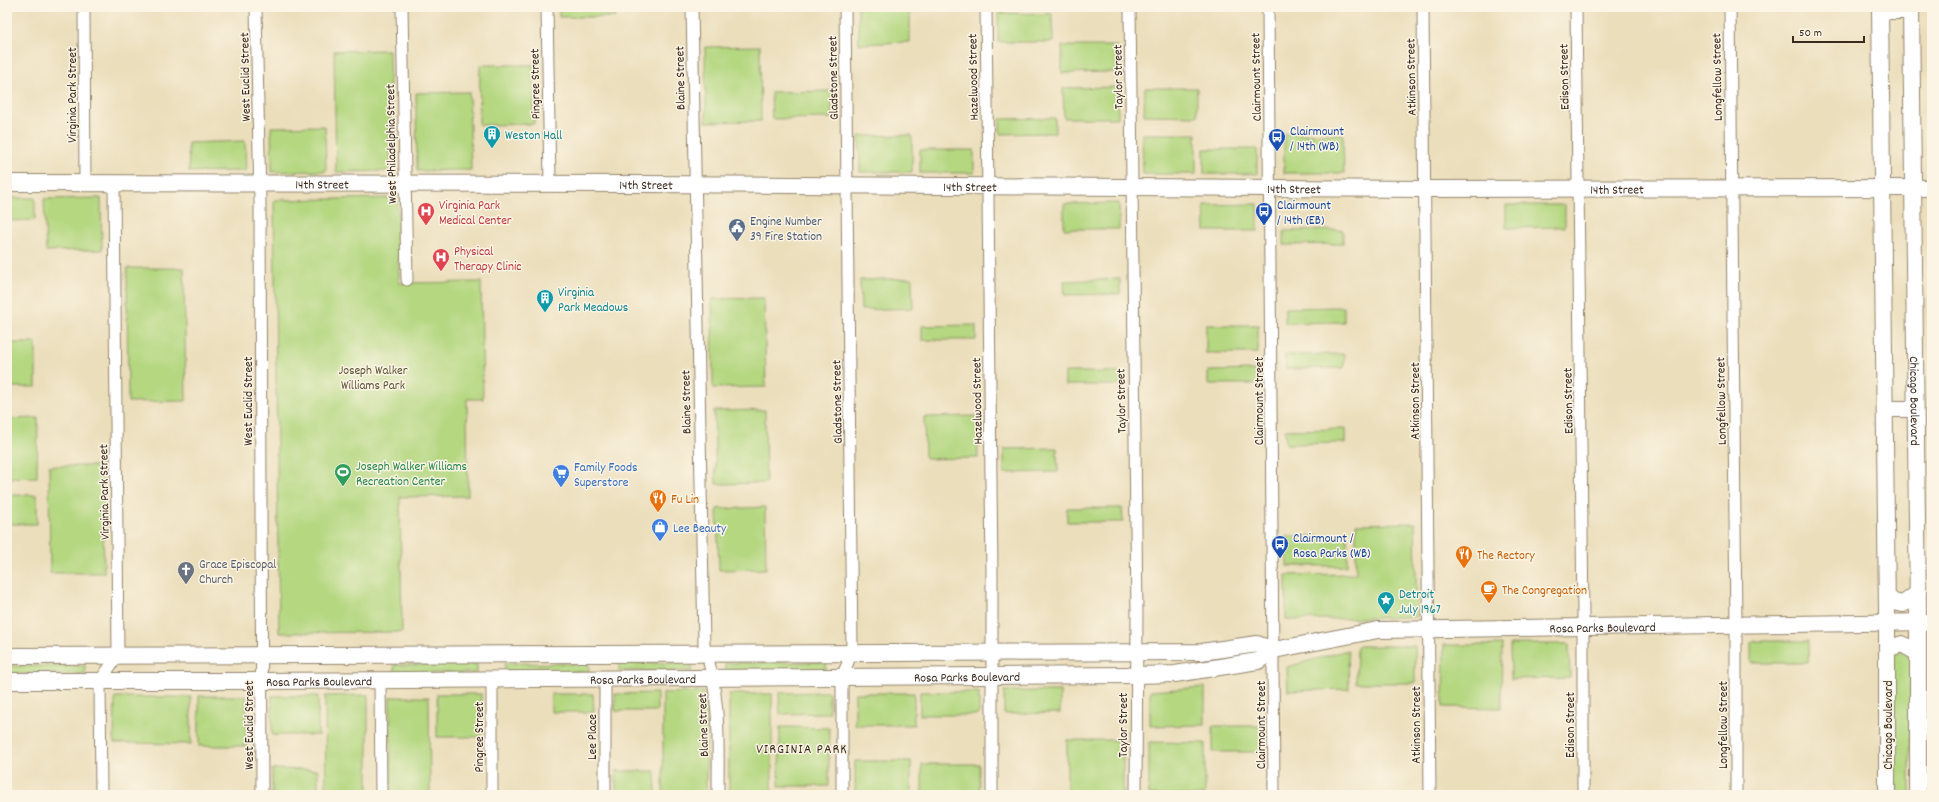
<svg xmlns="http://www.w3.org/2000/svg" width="1939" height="802" font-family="Dekko,sans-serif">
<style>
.green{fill:#b4d780;stroke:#78804f}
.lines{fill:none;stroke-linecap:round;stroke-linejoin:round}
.street-casing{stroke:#93846c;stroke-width:13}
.secondary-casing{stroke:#93846c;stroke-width:18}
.street{stroke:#fff;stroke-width:11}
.secondary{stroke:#fff;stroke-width:16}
.labels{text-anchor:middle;stroke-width:3;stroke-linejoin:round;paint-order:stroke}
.street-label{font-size:13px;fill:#3b2a1e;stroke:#fcf5e5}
.transit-label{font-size:13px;fill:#164399;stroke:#fcf5e5;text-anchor:start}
.culture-label{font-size:13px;fill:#0d838f;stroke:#fcf5e5;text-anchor:start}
.health-label{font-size:13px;fill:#be3a42;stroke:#fcf5e5;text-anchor:start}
.service-label{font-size:13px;fill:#4e5e75;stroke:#fcf5e5;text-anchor:start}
.park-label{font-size:13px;fill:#595536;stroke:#fcf5e5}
.leisure-label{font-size:13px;fill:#27864d;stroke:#fcf5e5;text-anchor:start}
.shop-label{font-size:13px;fill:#366cbe;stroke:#fcf5e5;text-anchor:start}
.food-label{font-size:13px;fill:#c56008;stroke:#fcf5e5;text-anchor:start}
.worship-label{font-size:13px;fill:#5b616d;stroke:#fcf5e5;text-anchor:start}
.neighbourhood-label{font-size:14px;letter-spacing:1px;fill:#3b2a1e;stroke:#fcf5e5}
</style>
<rect width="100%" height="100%" fill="#fcf5e5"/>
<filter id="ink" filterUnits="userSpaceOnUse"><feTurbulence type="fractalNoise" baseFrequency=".025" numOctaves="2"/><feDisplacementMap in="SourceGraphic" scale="8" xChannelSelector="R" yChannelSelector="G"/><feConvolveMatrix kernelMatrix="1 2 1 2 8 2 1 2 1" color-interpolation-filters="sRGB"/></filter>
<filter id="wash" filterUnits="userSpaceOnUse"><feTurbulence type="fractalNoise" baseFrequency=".012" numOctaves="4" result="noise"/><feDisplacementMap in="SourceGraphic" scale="16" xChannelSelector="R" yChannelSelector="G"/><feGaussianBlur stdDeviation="0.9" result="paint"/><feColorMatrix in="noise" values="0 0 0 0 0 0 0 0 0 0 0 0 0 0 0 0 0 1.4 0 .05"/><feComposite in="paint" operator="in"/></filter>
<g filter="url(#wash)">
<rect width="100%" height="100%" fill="#ebdebb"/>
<g class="green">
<rect x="559" y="7" width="56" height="10"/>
<path d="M858,7H910V42L859,44Z"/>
<path d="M998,13L1052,14L1053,42H998Z"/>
<path d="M760,46L761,121L706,122L705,47Z"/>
<path d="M1062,46H1117V72L1062,73Z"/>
<path d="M389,50L391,171L336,172L334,51Z"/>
<path d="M480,65H534V124L479,125Z"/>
<path d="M1118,87V118H1064L1063,88Z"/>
<path d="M1145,88H1197V116L1144,115Z"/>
<path d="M832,91V118L772,119L771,92Z"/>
<path d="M469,92L471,170L417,171L416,93Z"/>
<path d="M1055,118V133L1000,134V119Z"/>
<path d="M325,126L326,171L272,172L271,127Z"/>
<path d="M1142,134H1196V174H1143Z"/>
<path d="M1284,134H1343L1344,173H1284Z"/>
<path d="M912,135V172H860L859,136Z"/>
<path d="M245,141L246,171L189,172L188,143Z"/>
<rect x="1204" y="149" width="53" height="25"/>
<rect x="920" y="150" width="54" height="23"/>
<path d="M7,198H35V220L7,221Z"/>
<path d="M101,198L102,250L46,251L44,199Z"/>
<path d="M398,198L399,283L481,282L483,399H467L468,496L400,497L402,632L279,633L274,200Z"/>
<path d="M1119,203V229H1064V204Z"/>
<path d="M1258,204V231H1205L1204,205Z"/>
<path d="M1506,205H1565V227L1506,228Z"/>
<path d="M1343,230V244L1284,245V231Z"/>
<path d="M127,268H184L186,401L128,402Z"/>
<path d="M912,278L913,308L861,310L860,280Z"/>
<path d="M1120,279V294L1065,295L1064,281Z"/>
<path d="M764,298L766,387L713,388L712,299Z"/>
<path d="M1344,307V322L1285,323V308Z"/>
<path d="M976,325V340H922V326Z"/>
<rect x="1206" y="325" width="52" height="28"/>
<rect x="7" y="343" width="29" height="44"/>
<path d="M1344,354V368L1286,369L1285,355Z"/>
<path d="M1259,370V384H1208V371Z"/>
<path d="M1065,372H1120L1121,385H1065Z"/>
<path d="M765,410L766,483L716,484L714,411Z"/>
<path d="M977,416L978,458L925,459L924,417Z"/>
<path d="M38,418L37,477L7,478V419Z"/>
<path d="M1345,429V443L1286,444L1285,430Z"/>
<path d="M1057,448L1058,472L1004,473V449Z"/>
<path d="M49,466H102L104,573H50Z"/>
<rect x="7" y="495" width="30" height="29"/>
<path d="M765,507L766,569L719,570L717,509Z"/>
<path d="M1067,508H1122L1123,522H1067Z"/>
<path d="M1415,523L1417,617L1286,620V575L1356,574V524Z"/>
<rect x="1287" y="536" width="60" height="30"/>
<rect x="1930" y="564" width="2" height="45"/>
<path d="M1754,641H1809L1808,663H1751V643Z"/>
<path d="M1510,644H1569L1570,678L1511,679Z"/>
<path d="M1444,645H1502L1501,708L1443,707Z"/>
<path d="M1357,646H1415V683H1356Z"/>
<path d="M1348,650L1349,689L1288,691L1287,667Z"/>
<path d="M1900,650L1911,658L1910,795H1892L1893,658Z"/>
<path d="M826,662V670L725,671V663Z"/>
<path d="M505,663L589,664V672H505Z"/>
<rect x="619" y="663" width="73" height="8"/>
<path d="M477,664V673H394V665Z"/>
<rect x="7" y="666" width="78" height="8"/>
<path d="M1205,687V725L1150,726V691Z"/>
<path d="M1004,691H1060V713L1004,714Z"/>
<path d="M704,692L707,708L706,795H663V693Z"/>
<path d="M829,692V713L780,714L779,693Z"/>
<path d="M979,692V715H920V692Z"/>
<path d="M657,693V711H615V694Z"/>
<rect x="855" y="693" width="59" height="32"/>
<rect x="437" y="694" width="44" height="43"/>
<path d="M551,694H593L594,712H551Z"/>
<rect x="729" y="694" width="43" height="101"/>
<path d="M368,695V795H326L325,696Z"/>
<rect x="199" y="696" width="47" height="50"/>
<rect x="272" y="696" width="46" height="39"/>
<path d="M115,697H191V744L114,743Z"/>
<path d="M390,697H429L430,795H391Z"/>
<rect x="1213" y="726" width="49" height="26"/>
<path d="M780,727L829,728V786H779Z"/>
<rect x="1067" y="740" width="56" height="55"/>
<path d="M1149,742L1205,743V795H1149Z"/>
<rect x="855" y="761" width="56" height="34"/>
<rect x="922" y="764" width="57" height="31"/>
<path d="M272,769L318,770V795H272Z"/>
<path d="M616,771H655L656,795H616Z"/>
</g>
</g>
<g filter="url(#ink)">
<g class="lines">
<defs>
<g id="street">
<path d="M84,7L85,183"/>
<path d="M256,7L260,203L262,795"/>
<path d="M402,7L407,280"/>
<path d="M547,7L550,184"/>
<path d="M692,7L704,645C721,696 718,742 718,795"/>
<path d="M986,7L992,575V795"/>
<path d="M1130,7L1137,614L1136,795"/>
<path d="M1268,7L1274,795"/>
<path d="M1423,7L1430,795"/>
<path d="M1576,7L1583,617V795"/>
<path d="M1730,7L1736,625V795"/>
<path d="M492,679V795"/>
<path d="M605,679V795"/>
<path d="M380,680L381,795"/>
<path d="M101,795L100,681L118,655L114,183"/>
<path d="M842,795V677L852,652L845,7"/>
</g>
<g id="secondary">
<path d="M1880,7L1887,612V795"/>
<path id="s1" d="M1911,7L1918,611V795"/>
<path d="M1880,11H1911"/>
<path id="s2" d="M7,183L643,184L1426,189L1932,188"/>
<path d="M1885,409H1915"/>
<path d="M1887,597L1894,602L1903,604L1918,593"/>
<path d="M1887,649L1902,644L1918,653"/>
<path d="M7,656L1201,652L1257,644L1274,650"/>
<path id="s3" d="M7,681H263L1137,675L1175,674L1258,661L1274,650L1378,630L1932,622"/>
</g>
</defs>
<use href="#street" class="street-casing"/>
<use href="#secondary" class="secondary-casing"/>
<use href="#street" class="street"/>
<use href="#secondary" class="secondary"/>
</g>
</g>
<defs>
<symbol id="building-pin" viewBox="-11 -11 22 30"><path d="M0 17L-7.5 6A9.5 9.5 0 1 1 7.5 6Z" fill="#0f9aa8" stroke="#fcf5e5"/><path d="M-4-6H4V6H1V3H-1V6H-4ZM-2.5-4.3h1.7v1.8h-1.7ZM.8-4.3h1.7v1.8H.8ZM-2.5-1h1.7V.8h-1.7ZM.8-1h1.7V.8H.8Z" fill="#fff"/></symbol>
<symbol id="bus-pin" viewBox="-11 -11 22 30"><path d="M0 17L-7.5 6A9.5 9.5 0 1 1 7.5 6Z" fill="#1a4fb4" stroke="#fcf5e5"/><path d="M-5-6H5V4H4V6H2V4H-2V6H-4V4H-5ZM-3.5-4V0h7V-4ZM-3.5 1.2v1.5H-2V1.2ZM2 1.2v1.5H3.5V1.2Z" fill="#fff"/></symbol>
<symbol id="hospital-pin" viewBox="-11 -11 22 30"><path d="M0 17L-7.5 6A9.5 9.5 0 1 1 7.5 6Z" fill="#e0444e" stroke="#fcf5e5"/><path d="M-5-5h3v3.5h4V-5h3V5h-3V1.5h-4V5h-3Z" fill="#fff"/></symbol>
<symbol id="civic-pin" viewBox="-11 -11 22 30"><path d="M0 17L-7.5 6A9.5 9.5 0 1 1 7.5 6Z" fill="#5c6f8a" stroke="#fcf5e5"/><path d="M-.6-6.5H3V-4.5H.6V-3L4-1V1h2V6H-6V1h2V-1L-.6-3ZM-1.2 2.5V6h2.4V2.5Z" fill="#fff"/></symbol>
<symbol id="stadium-pin" viewBox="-11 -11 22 30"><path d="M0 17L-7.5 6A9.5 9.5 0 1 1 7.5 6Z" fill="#2e9e5b" stroke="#fcf5e5"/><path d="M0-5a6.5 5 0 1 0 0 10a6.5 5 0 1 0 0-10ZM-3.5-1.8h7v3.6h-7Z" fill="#fff"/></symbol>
<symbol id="supermarket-pin" viewBox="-11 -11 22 30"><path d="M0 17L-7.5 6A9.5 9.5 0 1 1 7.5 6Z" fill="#3f7fe0" stroke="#fcf5e5"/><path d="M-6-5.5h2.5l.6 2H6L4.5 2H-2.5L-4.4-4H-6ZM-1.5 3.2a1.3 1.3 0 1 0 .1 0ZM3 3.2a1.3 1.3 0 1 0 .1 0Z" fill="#fff"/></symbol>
<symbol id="restaurant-pin" viewBox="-11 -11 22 30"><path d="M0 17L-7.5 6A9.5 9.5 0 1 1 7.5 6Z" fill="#e8710a" stroke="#fcf5e5"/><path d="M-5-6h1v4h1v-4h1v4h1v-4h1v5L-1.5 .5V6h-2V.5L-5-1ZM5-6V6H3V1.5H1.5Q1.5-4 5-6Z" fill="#fff"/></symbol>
<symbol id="shop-pin" viewBox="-11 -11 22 30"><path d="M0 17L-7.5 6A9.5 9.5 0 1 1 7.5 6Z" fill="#3f7fe0" stroke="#fcf5e5"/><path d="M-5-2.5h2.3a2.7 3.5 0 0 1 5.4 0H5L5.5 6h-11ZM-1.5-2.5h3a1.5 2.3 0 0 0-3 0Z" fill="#fff"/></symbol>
<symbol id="church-pin" viewBox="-11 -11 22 30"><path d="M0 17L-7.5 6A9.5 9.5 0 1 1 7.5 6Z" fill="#6b7280" stroke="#fcf5e5"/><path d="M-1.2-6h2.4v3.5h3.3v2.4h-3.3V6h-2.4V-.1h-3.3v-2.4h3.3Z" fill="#fff"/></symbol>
<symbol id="cafe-pin" viewBox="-11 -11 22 30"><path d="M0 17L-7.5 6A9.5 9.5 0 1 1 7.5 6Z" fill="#e8710a" stroke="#fcf5e5"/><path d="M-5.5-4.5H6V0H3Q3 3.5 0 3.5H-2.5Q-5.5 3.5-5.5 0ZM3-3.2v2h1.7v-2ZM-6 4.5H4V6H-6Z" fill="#fff"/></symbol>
<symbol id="sight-pin" viewBox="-11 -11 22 30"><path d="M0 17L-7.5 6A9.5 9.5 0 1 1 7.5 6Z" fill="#0f9aa8" stroke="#fcf5e5"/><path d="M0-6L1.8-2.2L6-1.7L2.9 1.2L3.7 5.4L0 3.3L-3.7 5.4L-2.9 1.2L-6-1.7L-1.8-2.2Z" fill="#fff"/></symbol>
</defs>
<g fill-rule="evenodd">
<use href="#building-pin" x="482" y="124" width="20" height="27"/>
<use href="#bus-pin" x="1267" y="127" width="20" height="27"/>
<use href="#hospital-pin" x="416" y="201" width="20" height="27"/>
<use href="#bus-pin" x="1254" y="201" width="20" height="27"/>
<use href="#civic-pin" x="727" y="217" width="20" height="27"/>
<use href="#hospital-pin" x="431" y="247" width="20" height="27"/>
<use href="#building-pin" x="535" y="288" width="20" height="27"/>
<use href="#stadium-pin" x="333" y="462" width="20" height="27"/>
<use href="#supermarket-pin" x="551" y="463" width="20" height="27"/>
<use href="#restaurant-pin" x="648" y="488" width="20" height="27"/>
<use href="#shop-pin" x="650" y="517" width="20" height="27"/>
<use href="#bus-pin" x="1270" y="534" width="20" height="27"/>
<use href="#restaurant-pin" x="1454" y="544" width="20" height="27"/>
<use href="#church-pin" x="176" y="560" width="20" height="27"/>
<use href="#cafe-pin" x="1479" y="579" width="20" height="27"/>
<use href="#sight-pin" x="1376" y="590" width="20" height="27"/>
</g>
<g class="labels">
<g class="street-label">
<text transform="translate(244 77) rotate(-91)" y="5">West Euclid Street</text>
<text transform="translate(972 77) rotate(-91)" y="5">Hazelwood Street</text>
<text transform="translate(1117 77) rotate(-91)" y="5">Taylor Street</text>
<text transform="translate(1255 77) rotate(-91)" y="5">Clairmount Street</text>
<text transform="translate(1410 77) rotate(-91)" y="5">Atkinson Street</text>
<text transform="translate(1563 77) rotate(-91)" y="5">Edison Street</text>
<text transform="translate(1716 77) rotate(-91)" y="5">Longfellow Street</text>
<text transform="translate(679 78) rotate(-91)" y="5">Blaine Street</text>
<text transform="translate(832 78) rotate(-91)" y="5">Gladstone Street</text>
<text transform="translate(534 84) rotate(-91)" y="5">Pingree Street</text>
<text transform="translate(71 95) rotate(-90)" y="5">Virginia Park Street</text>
<text transform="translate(390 144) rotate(-91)" y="5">West Philadelphia Street</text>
<text dy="5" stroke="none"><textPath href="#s2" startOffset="315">14th Street</textPath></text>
<text dy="5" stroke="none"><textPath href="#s2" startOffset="639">14th Street</textPath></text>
<text dy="5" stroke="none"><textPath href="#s2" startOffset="963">14th Street</textPath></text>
<text dy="5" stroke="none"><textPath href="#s2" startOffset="1287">14th Street</textPath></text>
<text dy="5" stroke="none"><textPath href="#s2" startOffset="1610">14th Street</textPath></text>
<text transform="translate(247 401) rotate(-90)" y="5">West Euclid Street</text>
<text transform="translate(976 401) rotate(-91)" y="5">Hazelwood Street</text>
<text transform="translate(1120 401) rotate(-91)" y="5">Taylor Street</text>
<text transform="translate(1258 401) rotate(-90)" y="5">Clairmount Street</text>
<text transform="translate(1414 401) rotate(-90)" y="5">Atkinson Street</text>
<text transform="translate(1567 401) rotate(-91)" y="5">Edison Street</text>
<text transform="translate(1720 401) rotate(-91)" y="5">Longfellow Street</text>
<text dy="5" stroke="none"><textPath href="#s1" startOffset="394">Chicago Boulevard</textPath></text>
<text transform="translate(685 402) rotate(-91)" y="5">Blaine Street</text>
<text transform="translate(836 402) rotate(-91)" y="5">Gladstone Street</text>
<text transform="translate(103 492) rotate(-91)" y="5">Virginia Park Street</text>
<text dy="5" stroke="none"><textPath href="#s3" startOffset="1602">Rosa Parks Boulevard</textPath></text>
<text dy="5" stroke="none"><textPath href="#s3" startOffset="960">Rosa Parks Boulevard</textPath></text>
<text dy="5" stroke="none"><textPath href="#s3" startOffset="636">Rosa Parks Boulevard</textPath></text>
<text dy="5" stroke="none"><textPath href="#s3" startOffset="312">Rosa Parks Boulevard</textPath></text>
<text transform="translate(248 725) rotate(-90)" y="5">West Euclid Street</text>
<text transform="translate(702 725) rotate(-92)" y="5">Blaine Street</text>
<text transform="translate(1122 725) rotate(-90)" y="5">Taylor Street</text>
<text transform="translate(1260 725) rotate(-90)" y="5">Clairmount Street</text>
<text transform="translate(1415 725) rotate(-90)" y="5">Atkinson Street</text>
<text transform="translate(1569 725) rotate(-90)" y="5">Edison Street</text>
<text transform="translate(1722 725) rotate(-90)" y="5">Longfellow Street</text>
<text transform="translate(1887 725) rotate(-90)" y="5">Chicago Boulevard</text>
<text transform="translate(478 737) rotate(-90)" y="5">Pingree Street</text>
<text transform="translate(591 737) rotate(-90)" y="5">Lee Place</text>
</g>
<g class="transit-label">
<text x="1290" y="135">Clairmount<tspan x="1290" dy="15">/ 14th (WB)</tspan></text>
<text x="1277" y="209">Clairmount<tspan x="1277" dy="15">/ 14th (EB)</tspan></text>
<text x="1293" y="542">Clairmount /<tspan x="1293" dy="15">Rosa Parks (WB)</tspan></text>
</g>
<g class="culture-label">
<text x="505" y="139">Weston Hall</text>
<text x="558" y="296">Virginia<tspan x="558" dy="15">Park Meadows</tspan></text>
<text x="1399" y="598">Detroit<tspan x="1399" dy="15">July 1967</tspan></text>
</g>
<g class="health-label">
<text x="439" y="209">Virginia Park<tspan x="439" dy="15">Medical Center</tspan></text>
<text x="454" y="255">Physical<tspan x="454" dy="15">Therapy Clinic</tspan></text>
</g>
<g class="service-label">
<text x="750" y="225">Engine Number<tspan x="750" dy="15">39 Fire Station</tspan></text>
</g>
<g class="park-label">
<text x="373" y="374">Joseph Walker<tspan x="373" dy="15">Williams Park</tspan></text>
</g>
<g class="leisure-label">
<text x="356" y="470">Joseph Walker Williams<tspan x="356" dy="15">Recreation Center</tspan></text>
</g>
<g class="shop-label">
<text x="574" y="471">Family Foods<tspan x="574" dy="15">Superstore</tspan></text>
<text x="673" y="532">Lee Beauty</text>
</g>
<g class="food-label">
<text x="671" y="503">Fu Lin</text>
<text x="1477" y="559">The Rectory</text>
<text x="1502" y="594">The Congregation</text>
</g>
<g class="worship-label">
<text x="199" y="568">Grace Episcopal<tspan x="199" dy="15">Church</tspan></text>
</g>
<g class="neighbourhood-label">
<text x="802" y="753">VIRGINIA PARK</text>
</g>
</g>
<rect width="1939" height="802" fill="none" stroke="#fcf5e5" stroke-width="24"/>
<path d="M1793 36v6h71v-6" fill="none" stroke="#3b2a1e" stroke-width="2"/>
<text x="1799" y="36" font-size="12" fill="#3b2a1e" stroke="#fcf5e5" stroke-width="3" paint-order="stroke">50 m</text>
</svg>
